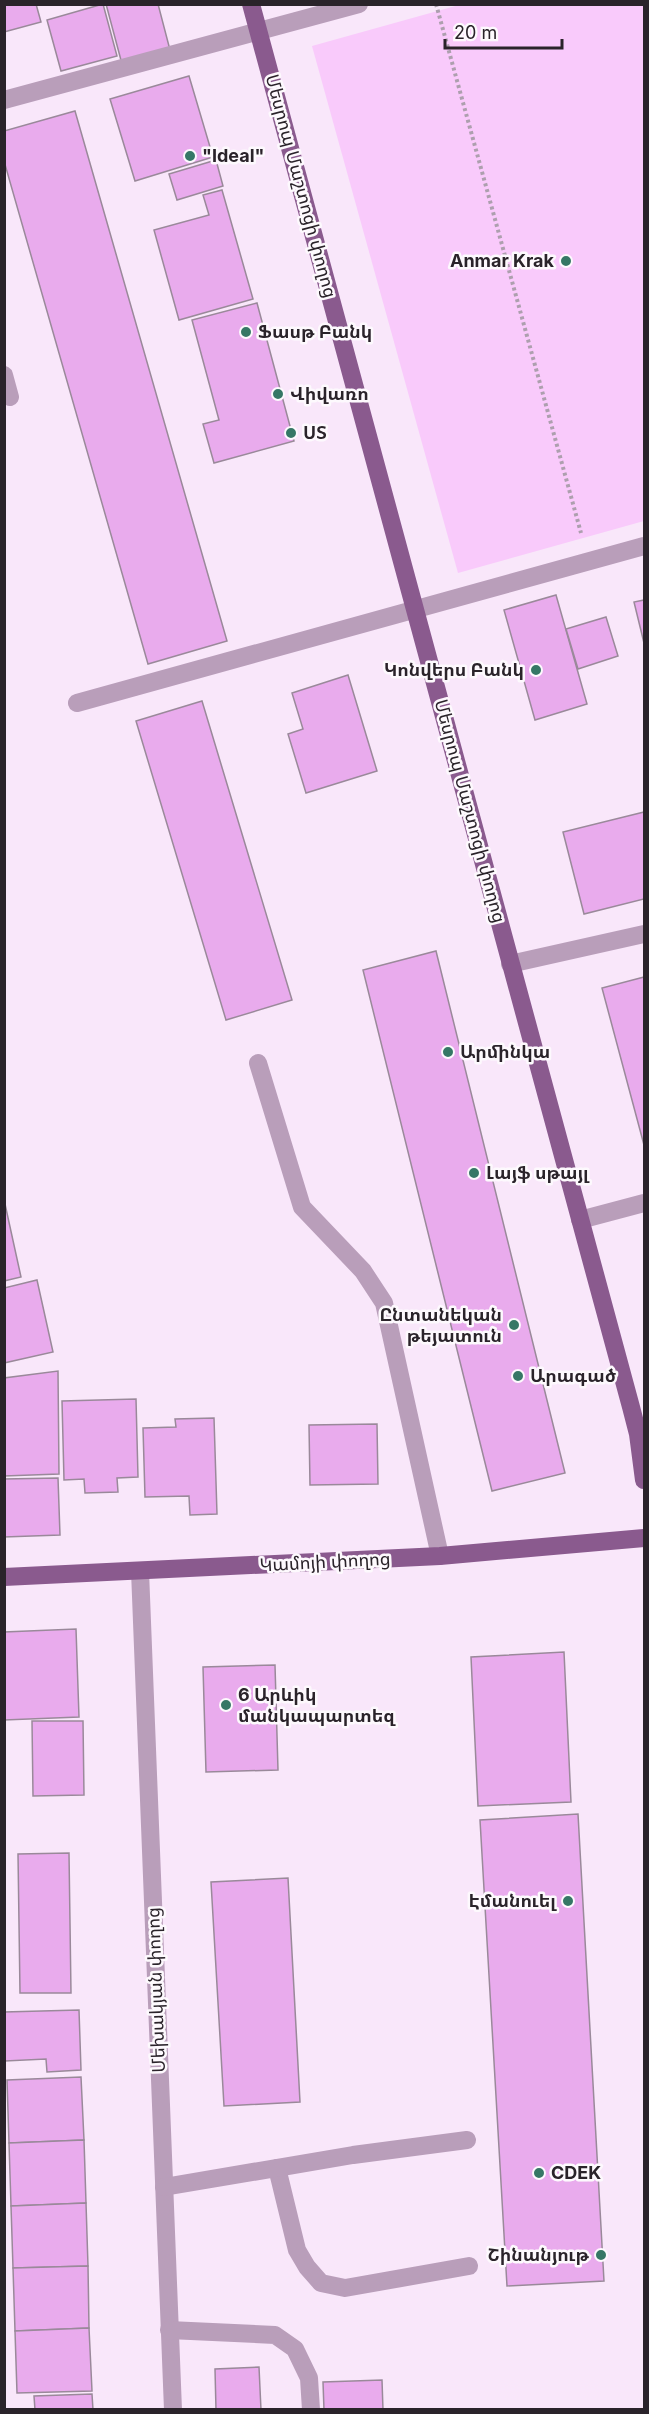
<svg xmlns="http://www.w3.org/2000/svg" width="649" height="2414" font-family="Inter,'Noto Sans Armenian',sans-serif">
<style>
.green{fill:#f9cafb}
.building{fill:#e9abed;stroke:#9a899a;stroke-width:1.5}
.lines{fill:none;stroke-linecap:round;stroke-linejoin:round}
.path{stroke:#ad9fae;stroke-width:4;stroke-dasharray:3 3;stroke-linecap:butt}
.minor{stroke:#b99eba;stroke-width:18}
.major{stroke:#8a5a8e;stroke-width:18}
.poi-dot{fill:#367766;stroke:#fdf9fd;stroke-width:2}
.labels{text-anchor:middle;stroke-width:5;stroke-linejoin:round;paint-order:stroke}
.poi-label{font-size:18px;font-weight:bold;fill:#2a232a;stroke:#fdf9fd;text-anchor:start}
.street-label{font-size:18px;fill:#2a232a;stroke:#fdf9fd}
</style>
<rect width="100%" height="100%" fill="#f9e7fa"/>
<path class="green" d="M459,5H644V521L458,573L312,46Z"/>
<g class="building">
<path d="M4,4H36L41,22L4,32Z"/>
<path d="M103,4L117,56L61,71L47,20Z"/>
<path d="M106,4H158L170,50L122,64Z"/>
<path d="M189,76L213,157L135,181L110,99Z"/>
<path d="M75,111L227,641L148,664L4,161V131Z"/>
<path d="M216,160L223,186L177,200L169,174Z"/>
<path d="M222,190L253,299L179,320L154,230L209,215L203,195Z"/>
<path d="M257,303L294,441L214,463L203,424L219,420L192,320Z"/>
<path d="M556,595L587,704L535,720L504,610Z"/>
<path d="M644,600V643L634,602Z"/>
<path d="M606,617L618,656L578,669L566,629Z"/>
<path d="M348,675L377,771L306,793L288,734L303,729L292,693Z"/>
<path d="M202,701L292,1000L226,1020L136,721Z"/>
<path d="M644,812V899L584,914L563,832Z"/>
<path d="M436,951L565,1473L492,1491L363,970Z"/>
<path d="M644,977V1145L602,988Z"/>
<path d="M5,1204L21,1277L4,1281V1204Z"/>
<path d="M37,1280L53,1352L4,1363V1288Z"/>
<path d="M58,1371L59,1474L4,1476V1378Z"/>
<path d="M136,1399L138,1477L117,1478L118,1492L85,1493L84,1479L64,1480L62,1401Z"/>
<path d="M214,1418L217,1514L190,1515L189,1496L145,1497L143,1428L176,1427L175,1419Z"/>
<path d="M377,1424L378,1484L310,1485L309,1425Z"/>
<path d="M58,1478L60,1535L4,1537V1479Z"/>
<path d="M76,1629L79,1717L4,1720V1632Z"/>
<path d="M564,1652L571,1802L478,1806L471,1657Z"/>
<path d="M275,1665L278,1770L206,1772L203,1667Z"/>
<path d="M32,1721H83L84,1795L33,1796Z"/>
<path d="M578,1814L604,2281L507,2286L480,1820Z"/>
<path d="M69,1853L71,1993H20L18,1854Z"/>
<path d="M288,1878L300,2102L224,2106L211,1882Z"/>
<path d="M79,2010L81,2070L47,2072L46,2059L5,2061L4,2012Z"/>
<path d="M81,2077L84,2140L9,2143L7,2080Z"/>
<path d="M84,2140L86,2203L11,2206L9,2143Z"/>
<path d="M86,2203L88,2266L13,2268L11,2206Z"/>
<path d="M88,2266L89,2328L15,2331L13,2268Z"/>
<path d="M89,2328L92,2391L17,2393L15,2331Z"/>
<path d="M259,2367L261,2410H216L215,2369Z"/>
<path d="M382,2380L383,2410H324L323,2382Z"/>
<path d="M92,2394L93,2410H35L34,2396Z"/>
</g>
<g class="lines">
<path class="path" d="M436,4L581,533"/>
<g class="minor">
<path d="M4,100L359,4"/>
<path d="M4,375L10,397"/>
<path d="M77,703L644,546"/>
<path d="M510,964L644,934"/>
<path d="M258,1063L302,1207L363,1271L384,1303L440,1556"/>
<path d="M580,1220L644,1203"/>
<path d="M140,1571L173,2410"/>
<path d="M277,2168L297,2250L307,2267L321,2283L345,2288L469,2266"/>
<path d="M164,2187L353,2155L467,2140"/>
<path d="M169,2330L275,2335L295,2349L309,2378L311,2410"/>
</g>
<g class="major">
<path d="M251,4L631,1407L638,1434L644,1480"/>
<path d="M4,1577L440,1556L644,1538"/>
</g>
</g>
<g class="poi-dot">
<circle cx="190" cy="156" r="6"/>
<circle cx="566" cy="261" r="6"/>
<circle cx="246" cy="332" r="6"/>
<circle cx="278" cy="394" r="6"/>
<circle cx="291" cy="433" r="6"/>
<circle cx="536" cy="670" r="6"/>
<circle cx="448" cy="1052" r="6"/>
<circle cx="474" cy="1173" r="6"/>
<circle cx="514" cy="1325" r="6"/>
<circle cx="518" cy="1376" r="6"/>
<circle cx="226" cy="1705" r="6"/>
<circle cx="568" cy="1901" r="6"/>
<circle cx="539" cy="2173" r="6"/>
<circle cx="601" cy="2255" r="6"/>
</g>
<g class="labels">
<g class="poi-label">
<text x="202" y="162">"Ideal"</text>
<text x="554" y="267" text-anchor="end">Anmar Krak</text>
<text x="258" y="338">Ֆասթ Բանկ</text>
<text x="290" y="400">Վիվառո</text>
<text x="303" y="439">ՍՏ</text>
<text x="524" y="676" text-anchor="end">Կոնվերս Բանկ</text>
<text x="460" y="1058">Արմինկա</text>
<text x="486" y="1179">Լայֆ սթայլ</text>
<text x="502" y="1321" text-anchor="end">Ընտանեկան<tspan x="502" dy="21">թեյատուն</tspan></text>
<text x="530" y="1382">Արագած</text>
<text x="238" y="1701">6 Արևիկ<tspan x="238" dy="21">մանկապարտեզ</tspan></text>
<text x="556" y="1907" text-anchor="end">Էմանուել</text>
<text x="551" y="2179">CDEK</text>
<text x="589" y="2261" text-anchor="end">Շինանյութ</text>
</g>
<g class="street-label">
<text transform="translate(301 186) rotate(75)" y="6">Մեսրոպ Մաշտոցի փողոց</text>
<text transform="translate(470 811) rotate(75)" y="6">Մեսրոպ Մաշտոցի փողոց</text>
<text transform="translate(325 1562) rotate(-3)" y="6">Կամոյի փողոց</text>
<text transform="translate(156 1990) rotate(-92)" y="6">Մեխակյան փողոց</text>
</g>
</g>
<rect width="649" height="2414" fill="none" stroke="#2a232a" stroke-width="12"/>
<path d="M445 39v9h117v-9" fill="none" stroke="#2a232a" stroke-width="3"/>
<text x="454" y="39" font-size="18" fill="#2a232a" stroke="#fdf9fd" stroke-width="4.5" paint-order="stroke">20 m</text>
</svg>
